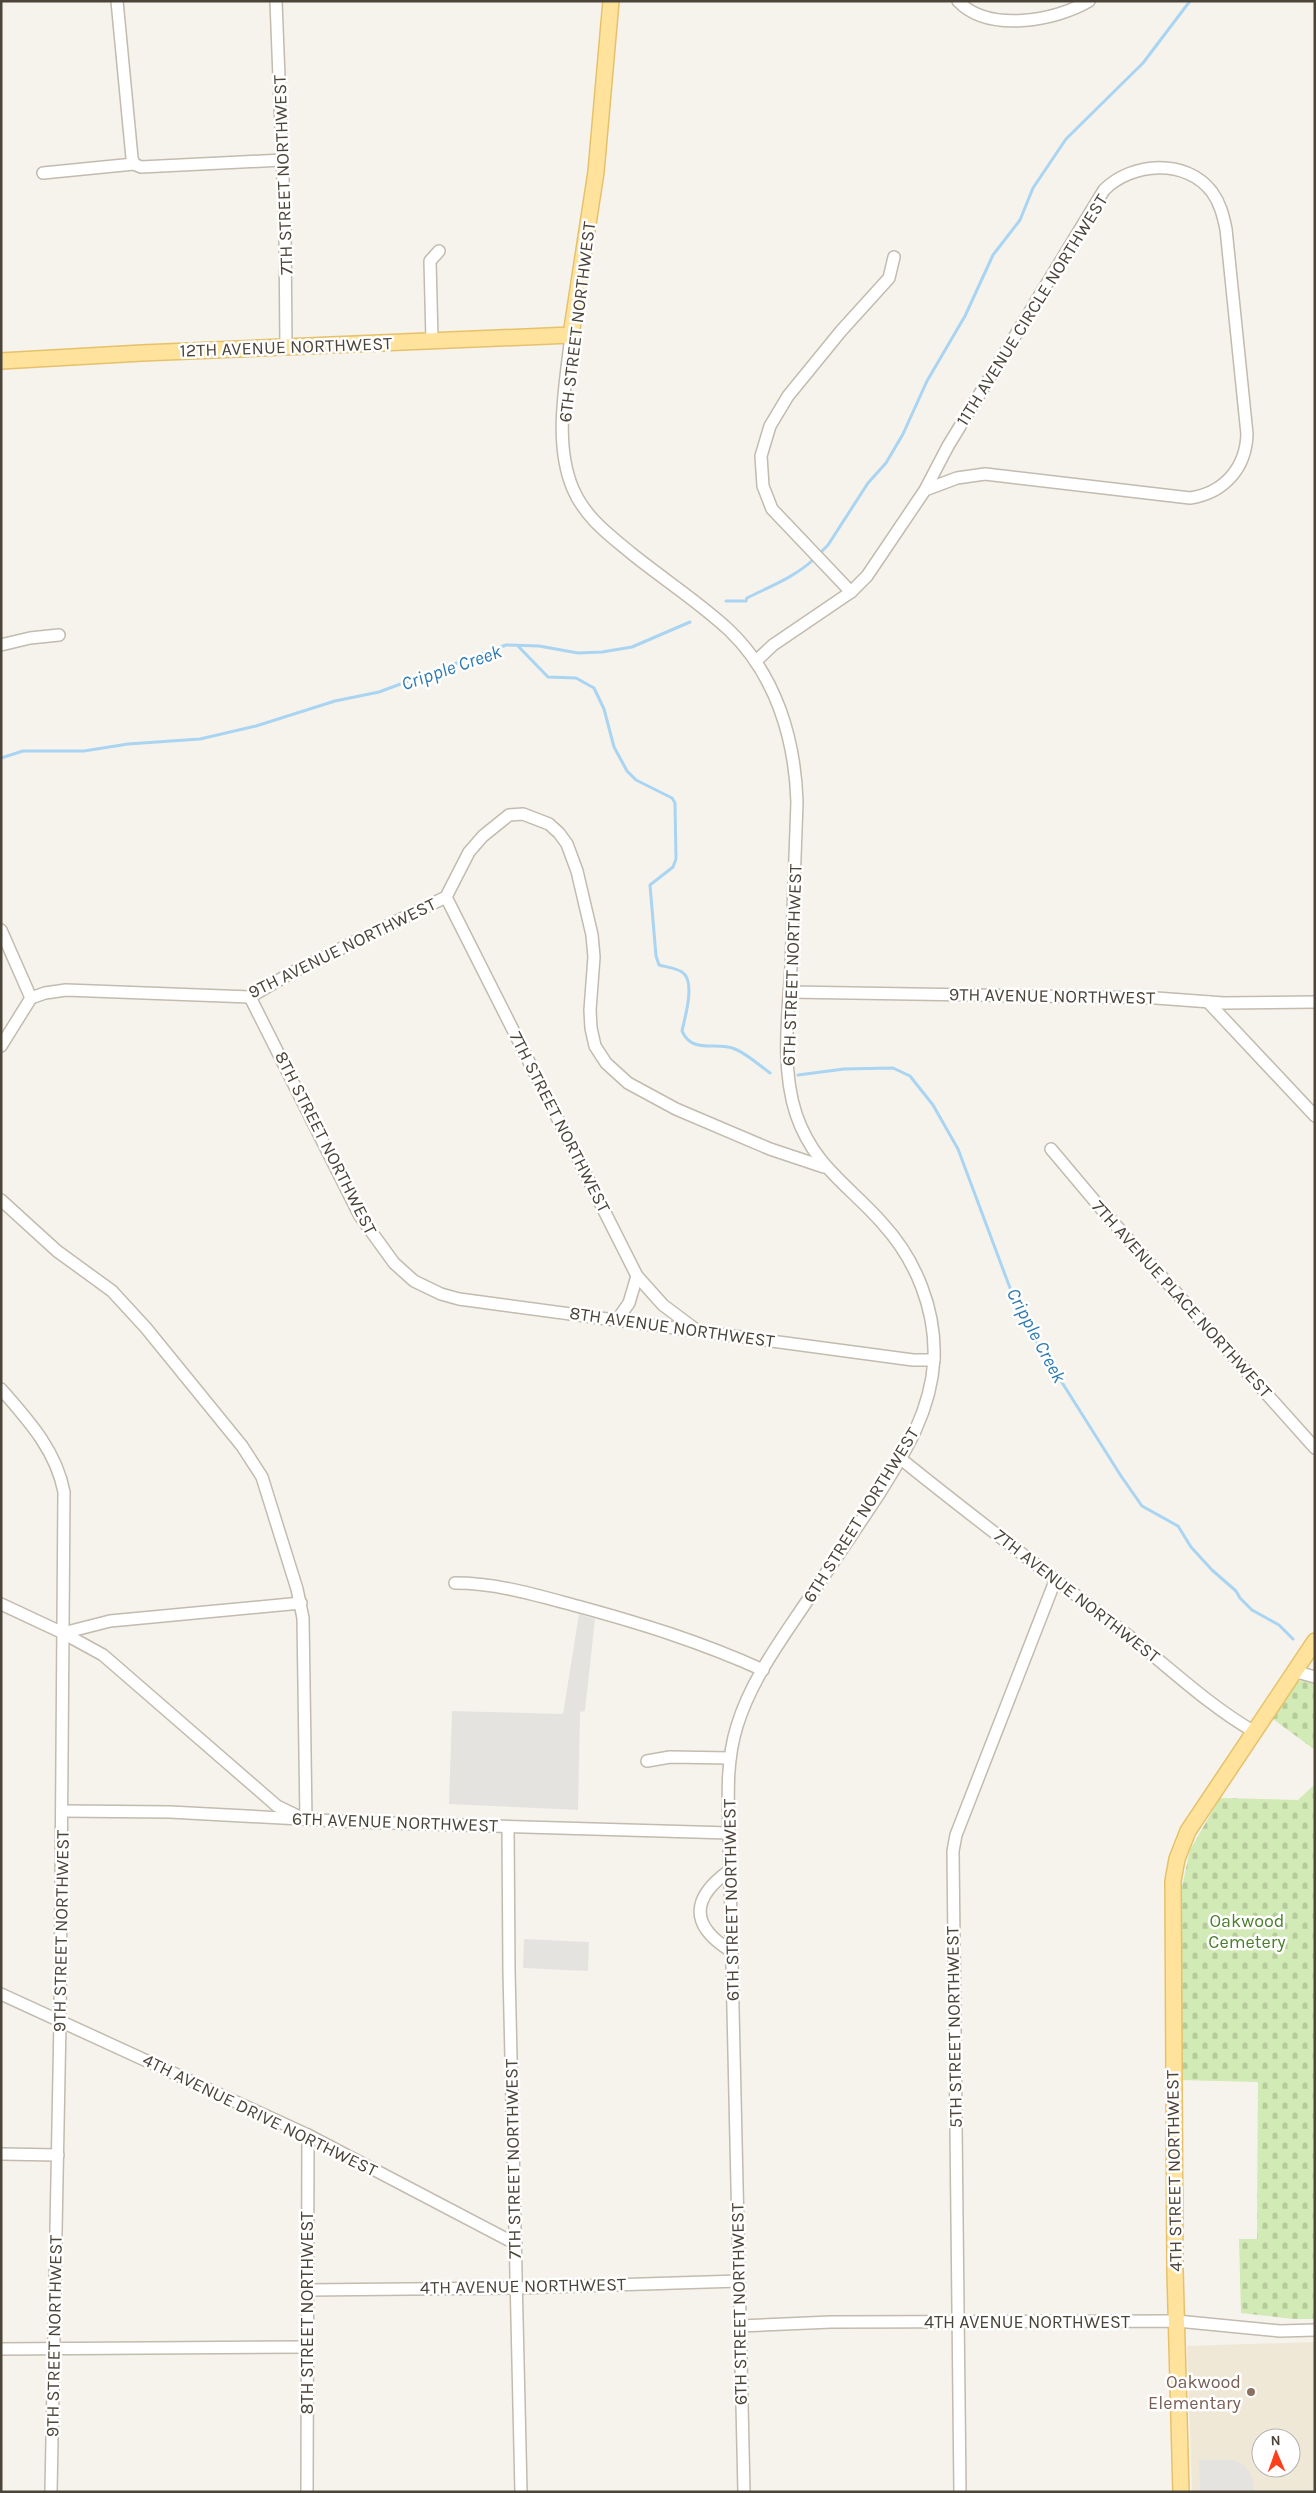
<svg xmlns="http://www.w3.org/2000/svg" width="1316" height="2493" font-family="Karla,sans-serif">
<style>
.education{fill:#efe8d6;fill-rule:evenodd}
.cemetery{fill:url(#cemetery-stones)}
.parking{fill:#e5e3e0}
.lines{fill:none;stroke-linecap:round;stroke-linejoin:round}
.stream{stroke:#a9d4f2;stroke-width:3}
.minor-casing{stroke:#c2bbae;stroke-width:14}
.major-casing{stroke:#e6c16a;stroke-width:18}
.minor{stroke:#fff;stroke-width:11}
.major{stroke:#ffe39c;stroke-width:15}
.education-dot{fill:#8d6e63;stroke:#fff;stroke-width:2}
.labels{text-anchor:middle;stroke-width:5;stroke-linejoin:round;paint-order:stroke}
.street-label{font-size:18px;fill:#4b4439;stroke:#fff}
.park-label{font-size:18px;fill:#4a7f2a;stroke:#fff}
.education-label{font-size:18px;fill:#785e54;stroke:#fff;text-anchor:end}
.water-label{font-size:19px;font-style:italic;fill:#2e7ab2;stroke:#fff}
</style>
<defs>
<pattern id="cemetery-stones" width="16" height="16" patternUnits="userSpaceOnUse" patternTransform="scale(1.25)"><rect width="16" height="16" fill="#d2eab5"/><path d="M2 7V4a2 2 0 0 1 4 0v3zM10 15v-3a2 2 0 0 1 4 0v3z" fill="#b6ca9c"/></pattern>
</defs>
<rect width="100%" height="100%" fill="#f6f3ec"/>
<path class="education" d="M1315,2342V2492H1192L1187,2346ZM1261,2438H1291V2468H1261Z"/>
<g class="cemetery">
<path d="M1302,1680L1315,1683V1750L1273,1719L1296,1683Z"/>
<path d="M1315,1784V2319H1293L1241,2313L1239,2239H1257L1258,2082L1179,2080L1181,2035L1178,1905L1190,1850L1220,1798L1298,1800Z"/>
</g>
<g class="parking">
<path d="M579,1614L595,1619L585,1711L580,1712L578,1810L449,1804L452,1711L563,1714Z"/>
<path d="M524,1939L589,1942L588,1971L523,1968Z"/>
<path d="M1234,2460L1244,2465L1252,2476L1254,2492H1200L1199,2460Z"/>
</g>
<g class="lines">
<g class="stream">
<path d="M819,554L828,545L868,483L886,463L903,434L927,381L965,316L993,255L1020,220L1033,188L1066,139L1143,63L1190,1"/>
<path d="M726,601H746L747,598C771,586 795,577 814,559"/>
<path d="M518,646L548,677L576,678L594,688L604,709L614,747L627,771L636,780L672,798L675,803L676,859L673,867L650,885L656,956L659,965C666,967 676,968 682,972C696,981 685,1017 682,1031C693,1055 716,1041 735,1049C747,1054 759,1065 770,1073"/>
<path d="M1,758L23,751H84L128,744L200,739L256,726L335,701L379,692L506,645L539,646L578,653L602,652L632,647L690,622"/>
<path d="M798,1075L844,1069L893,1068L910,1076L933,1105L958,1149L1016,1304L1039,1346L1121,1476L1142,1506L1178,1526L1191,1547L1212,1570L1236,1591L1240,1598L1252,1610L1279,1625L1293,1639"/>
</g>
<defs>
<g id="minor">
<path d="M117,1L132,158L134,164"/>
<path d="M276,1L285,232L286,348"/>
<path d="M958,1C988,33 1055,21 1089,1"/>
<path d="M43,173L134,164L141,167L282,160"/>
<path d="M571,335C566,383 553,442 573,489C585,517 608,534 631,553C663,579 699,602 729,630C776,675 795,739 797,802C795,857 793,912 791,967C788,1015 781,1068 796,1114C814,1167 849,1185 883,1224C916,1260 936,1310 934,1359C931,1411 906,1451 879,1494C854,1532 828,1570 803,1607C778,1644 750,1683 737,1726C726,1761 728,1797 729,1833L744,2492"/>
<path d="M432,340L430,261L439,251"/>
<path d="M851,592L772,509L763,486L761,456L770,426L788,396L841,331L889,278L894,257"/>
<path d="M1,645L30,638L59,635"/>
<path d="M756,661L773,645L851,592L867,576L925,490L957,478L985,474L1190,498C1224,493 1246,468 1247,434L1226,229C1223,215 1220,203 1212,192C1186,158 1132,162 1104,190L948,446L925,490"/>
<path d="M446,897L637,1276L663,1305L695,1329"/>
<path d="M1,930L31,998"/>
<path d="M790,992L1156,998L1224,1003L1315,1002"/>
<path d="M250,997L360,1216L394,1263L414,1281L441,1294L459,1299L913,1360H934"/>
<path d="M1208,1002L1315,1116"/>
<path d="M1,1046L31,998L45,993L66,990L250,997L291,973L446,897L469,852L483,836L509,815L523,814L549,824L559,833L567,844L577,871L592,935L594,957L590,1010L591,1028L595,1046L606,1063L628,1083L676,1109L770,1149L824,1167"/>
<path d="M1051,1149L1104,1212L1315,1448"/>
<path d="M1,1200L57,1251L112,1291L146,1328L242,1446L262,1477L297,1589L303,1618L306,1820L277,1806L103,1655L63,1633L1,1604"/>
<path d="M617,1320L629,1303L637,1276"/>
<path d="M1,1389C28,1420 56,1450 64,1492L60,2021L51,2492"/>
<path d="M901,1459C976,1520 1053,1577 1129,1636C1170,1668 1208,1705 1253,1731"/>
<path d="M455,1583C497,1583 536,1595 577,1606C643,1624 701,1642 763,1670"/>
<path d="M63,1633L110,1621L301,1603"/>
<path d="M1293,1671L1315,1677"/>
<path d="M647,1761L670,1757L730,1758"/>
<path d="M62,1811L170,1812L356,1822L729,1833"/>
<path d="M508,1827L509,1971L521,2492"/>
<path d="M730,1870C691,1898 689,1925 731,1951"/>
<path d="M1,1994L308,2135L516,2244"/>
<path d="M1,2154L58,2155"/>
<path d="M307,2290L516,2288L739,2281"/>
<path d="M740,2326L831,2322L1177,2321L1280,2331L1315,2330"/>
<path d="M1,2349L307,2347"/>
<path d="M307,2492L308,2135"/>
<path d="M960,2492L953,1851L956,1835L1055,1581"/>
</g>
<g id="major">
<path d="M1,361L142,353L571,335L596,172L611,1"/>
<path d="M1181,2492L1175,2270L1173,1881L1177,1859L1188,1831L1315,1641"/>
</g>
</defs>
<use href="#minor" class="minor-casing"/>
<use href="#major" class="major-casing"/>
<use href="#minor" class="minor"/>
<use href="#major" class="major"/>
</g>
<circle class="education-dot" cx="1251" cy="2392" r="5"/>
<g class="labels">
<g class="street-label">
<text transform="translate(283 175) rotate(-92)" y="6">7TH STREET NORTHWEST</text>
<text transform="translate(1032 310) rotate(-58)" y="6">11TH AVENUE CIRCLE NORTHWEST</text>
<text transform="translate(577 322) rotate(-83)" y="6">6TH STREET NORTHWEST</text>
<text transform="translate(286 347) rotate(-2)" y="6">12TH AVENUE NORTHWEST</text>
<text transform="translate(342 948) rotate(-26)" y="6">9TH AVENUE NORTHWEST</text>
<text transform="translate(792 965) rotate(-88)" y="6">6TH STREET NORTHWEST</text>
<text transform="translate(1052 996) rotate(1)" y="6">9TH AVENUE NORTHWEST</text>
<text transform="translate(560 1122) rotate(63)" y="6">7TH STREET NORTHWEST</text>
<text transform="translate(326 1143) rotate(63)" y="6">8TH STREET NORTHWEST</text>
<text transform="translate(1182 1299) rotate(48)" y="6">7TH AVENUE PLACE NORTHWEST</text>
<text transform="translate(672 1327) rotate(8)" y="6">8TH AVENUE NORTHWEST</text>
<text transform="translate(861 1515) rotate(-58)" y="6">6TH STREET NORTHWEST</text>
<text transform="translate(1077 1596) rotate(38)" y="6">7TH AVENUE NORTHWEST</text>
<text transform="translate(395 1822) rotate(2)" y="6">6TH AVENUE NORTHWEST</text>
<text transform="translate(731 1900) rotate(-91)" y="6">6TH STREET NORTHWEST</text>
<text transform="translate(61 1931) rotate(-89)" y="6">9TH STREET NORTHWEST</text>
<text transform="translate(954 2027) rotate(-91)" y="6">5TH STREET NORTHWEST</text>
<text transform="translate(260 2115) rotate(26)" y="6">4TH AVENUE DRIVE NORTHWEST</text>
<text transform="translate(513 2159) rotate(-91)" y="6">7TH STREET NORTHWEST</text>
<text transform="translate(1174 2171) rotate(-91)" y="6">4TH STREET NORTHWEST</text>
<text transform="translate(523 2286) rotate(-1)" y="6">4TH AVENUE NORTHWEST</text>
<text transform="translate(739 2304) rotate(-91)" y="6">6TH STREET NORTHWEST</text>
<text transform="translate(307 2313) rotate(-90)" y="6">8TH STREET NORTHWEST</text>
<text x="1027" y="2328">4TH AVENUE NORTHWEST</text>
<text transform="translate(54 2336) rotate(-89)" y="6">9TH STREET NORTHWEST</text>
</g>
<g class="park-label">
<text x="1247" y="1927">Oakwood<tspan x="1247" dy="21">Cemetery</tspan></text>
</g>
<g class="education-label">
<text x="1241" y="2388">Oakwood<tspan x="1241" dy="21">Elementary</tspan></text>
</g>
<g class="water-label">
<text transform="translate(451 667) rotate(-19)" y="7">Cripple Creek</text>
<text transform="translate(1037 1335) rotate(62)" y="7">Cripple Creek</text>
</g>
</g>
<rect width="1316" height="2493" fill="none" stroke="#4b4439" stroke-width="5"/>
<g transform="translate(1276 2453) rotate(358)"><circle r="24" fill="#ffffff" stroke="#b7b4b0"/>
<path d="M0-4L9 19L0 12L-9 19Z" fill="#fc3f1d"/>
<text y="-8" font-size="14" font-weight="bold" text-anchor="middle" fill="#4b4439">N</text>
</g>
</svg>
